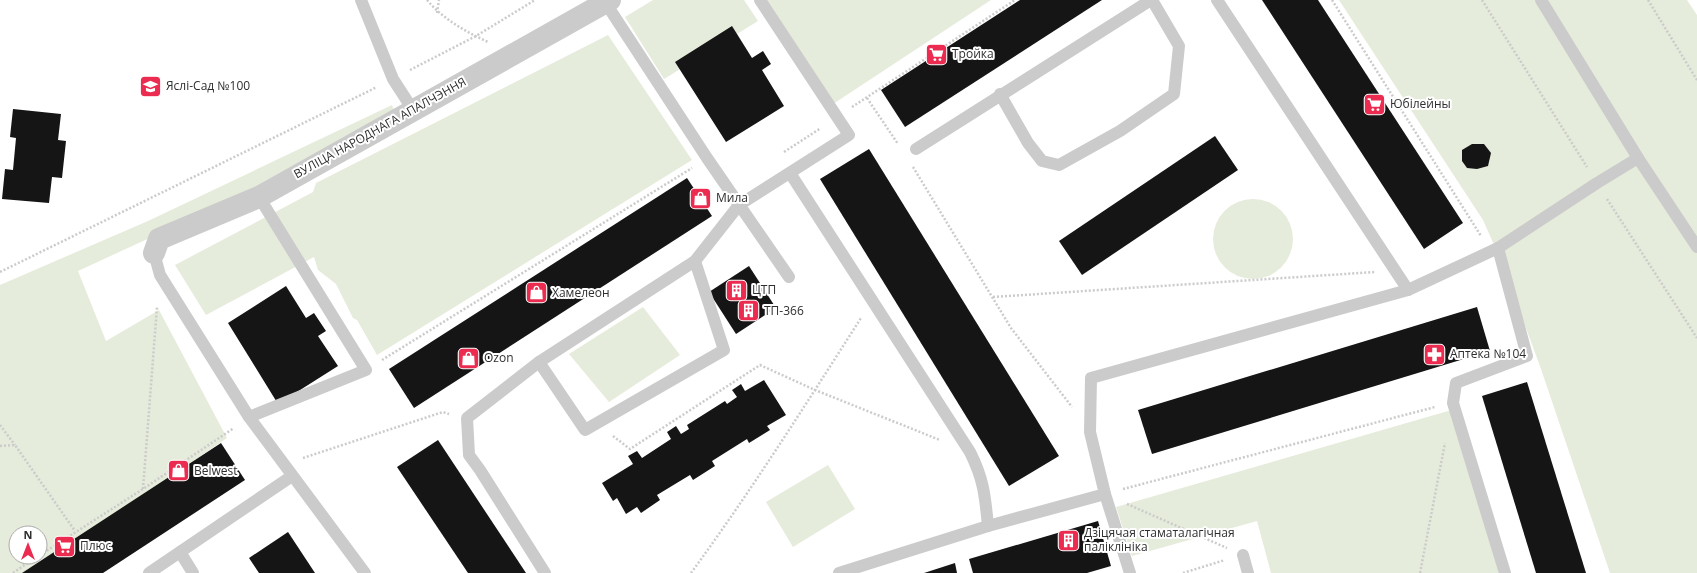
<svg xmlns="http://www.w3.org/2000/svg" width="1697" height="573" font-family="'Open Sans',sans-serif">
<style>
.green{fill:#e6ecdb;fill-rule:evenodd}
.building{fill:#151515}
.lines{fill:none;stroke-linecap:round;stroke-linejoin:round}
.path{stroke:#cbcbcb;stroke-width:2.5;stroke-dasharray:2 2;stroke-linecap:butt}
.service{stroke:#cbcbcb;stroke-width:12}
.minor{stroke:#cbcbcb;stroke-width:22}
.labels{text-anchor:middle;stroke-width:4;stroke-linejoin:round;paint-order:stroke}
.poi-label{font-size:12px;fill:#2e2e2e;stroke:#fff;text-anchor:start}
.street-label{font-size:12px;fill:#2e2e2e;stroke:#fff}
</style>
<rect width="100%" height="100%" fill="#fff"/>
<g class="green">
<path d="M653,0H744L758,21L664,79L625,17Z"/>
<path d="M763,0H991L833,104Z"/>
<path d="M1339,0H1687L1697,15V573H1610L1541,369L1502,263L1483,220Z"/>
<path d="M608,35L692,160L377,355L357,320L353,318L336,284L318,270L314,257L206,315L175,265L313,192L316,183Z"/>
<path d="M392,105L399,123L78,271L106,341L159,310L227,438L30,573H0V285L148,221ZM16,533H40V557H16Z"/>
<circle cx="1253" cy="239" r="40"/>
<path d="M643,307L680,355L609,402L569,354Z"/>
<path d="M1455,409L1505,573H1271L1257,521L1132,556L1116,507Z"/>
<path d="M828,465L855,509L793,547L766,502Z"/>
</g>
<g class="building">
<path d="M1020,0H1102L905,127L881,90Z"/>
<path d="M1262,0H1318L1463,223L1424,249Z"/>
<path d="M732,26L752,58L763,51L771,64L762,70L784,106L726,142L675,62Z"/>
<path d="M13,109L61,114L58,140L66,141L62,178L52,177L49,203L2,199L5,169L13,170L16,138L10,137Z"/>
<path d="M1215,136L1238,170L1082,275L1059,241Z"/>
<path d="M1472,144H1484L1491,153L1488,166L1477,169L1467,168L1462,161V150Z"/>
<path d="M869,149L1059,456L1009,486L820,179Z"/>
<path d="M687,178L712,216L414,408L389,369Z"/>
<path d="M749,266L776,308L736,334L709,292Z"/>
<path d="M286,286L306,318L314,313L326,331L318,336L338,366L278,404L228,323Z"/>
<path d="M1477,307L1490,351L1152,454L1138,410Z"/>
<path d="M764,380L786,415L767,426L770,430L749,443L747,439L712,461L715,466L693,480L690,475L657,495L660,500L641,513L637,507L626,514L617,498L613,501L602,483L633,464L628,456L637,451L642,458L671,439L667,432L676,426L681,434L689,429L687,425L725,401L727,404L737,397L732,390L741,384L745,391Z"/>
<path d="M1527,382L1586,573H1536L1482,396Z"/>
<path d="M438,440L526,573H468L397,467Z"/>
<path d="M221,443L245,480L103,573H22Z"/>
<path d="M1098,521L1111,566L1087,573H973L969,559Z"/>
<path d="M288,532L315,573H259L249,558Z"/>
<path d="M955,563L957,573H924Z"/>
</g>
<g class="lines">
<g class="path">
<path d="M427,0C443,19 466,32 488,42"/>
<path d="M1332,0L1481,236"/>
<path d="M1482,0L1587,167"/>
<path d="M1648,0L1697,80"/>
<path d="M437,13L439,0"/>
<path d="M410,70L476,36L535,0"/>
<path d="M867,98L898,144"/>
<path d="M852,107L1015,0"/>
<path d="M784,152L821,128"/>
<path d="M913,167L1011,328L1072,407"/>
<path d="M1607,199L1697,338"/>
<path d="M0,272L377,87"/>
<path d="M993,297L1375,272"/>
<path d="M382,360L692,168"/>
<path d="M0,425L15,445"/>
<path d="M613,436L630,449L760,365L815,390L940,440"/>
<path d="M0,446L15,445L75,531"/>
<path d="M303,458L443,412L449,414"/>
<path d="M143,489L157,307"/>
<path d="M1123,489L1435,407"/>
<path d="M1127,504L1227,548"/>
<path d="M40,555L143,489L234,428"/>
<path d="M13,573L36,557"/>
<path d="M691,573C751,491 806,404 861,318"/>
<path d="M1183,573L1225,560"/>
<path d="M1420,573L1445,443"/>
</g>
<g class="service">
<path d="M361,0L393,79L413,110"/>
<path d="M1217,0L1408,290"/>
<path d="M1541,0L1638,158L1697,247"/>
<path d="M605,2L707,158L789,277"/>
<path d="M1000,94L1028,143L1042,161L1059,165L1120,131L1174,94L1179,46L1152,0"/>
<path d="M916,149L1151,0"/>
<path d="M790,173L970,452C984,480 985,496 988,526"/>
<path d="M1498,248L1527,356L1456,383L1453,403L1505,573"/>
<path d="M154,253L160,275L249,417L365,573"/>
<path d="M539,362L585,430L724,350L695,261"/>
<path d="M249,417L366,370L259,197"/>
<path d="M1105,494L1130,573"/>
<path d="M180,552L193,573"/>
<path d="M1243,555L1248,573"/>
<path d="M149,573L292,476"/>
<path d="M545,573L480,470L469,455L467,418L539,362L695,261L739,205L849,135L760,0"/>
<path d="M839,573L988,526L1105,494L1090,432L1091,378L1408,290L1498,248L1597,183L1638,158"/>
</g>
<path class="minor" d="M154,253L159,239L259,197L610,0"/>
</g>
<defs>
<symbol id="supermarket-square" viewBox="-11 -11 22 22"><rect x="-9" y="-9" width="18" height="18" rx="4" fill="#eb2b4f" stroke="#fff"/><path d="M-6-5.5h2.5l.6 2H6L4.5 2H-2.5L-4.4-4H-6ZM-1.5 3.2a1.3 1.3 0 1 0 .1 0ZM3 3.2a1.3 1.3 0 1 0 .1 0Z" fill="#fff"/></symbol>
<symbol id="school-square" viewBox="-11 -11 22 22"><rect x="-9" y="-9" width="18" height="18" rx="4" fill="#eb2b4f" stroke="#fff"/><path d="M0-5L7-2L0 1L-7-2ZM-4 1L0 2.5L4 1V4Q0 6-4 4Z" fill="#fff"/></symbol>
<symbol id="shop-square" viewBox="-11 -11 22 22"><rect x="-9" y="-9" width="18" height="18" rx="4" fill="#eb2b4f" stroke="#fff"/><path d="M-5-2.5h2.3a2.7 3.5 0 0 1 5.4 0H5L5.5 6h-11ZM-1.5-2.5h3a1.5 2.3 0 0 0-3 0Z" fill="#fff"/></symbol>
<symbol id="building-square" viewBox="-11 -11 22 22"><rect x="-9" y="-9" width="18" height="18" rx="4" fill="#eb2b4f" stroke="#fff"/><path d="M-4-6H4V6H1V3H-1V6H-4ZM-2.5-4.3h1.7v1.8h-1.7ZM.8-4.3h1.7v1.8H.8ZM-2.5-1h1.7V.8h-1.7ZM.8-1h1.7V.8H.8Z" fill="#fff"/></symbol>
<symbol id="pharmacy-square" viewBox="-11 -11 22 22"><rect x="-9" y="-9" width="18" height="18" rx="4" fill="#eb2b4f" stroke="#fff"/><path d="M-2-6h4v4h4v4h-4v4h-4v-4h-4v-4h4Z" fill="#fff"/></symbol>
</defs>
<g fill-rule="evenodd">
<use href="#supermarket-square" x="924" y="42" width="25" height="25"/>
<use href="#school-square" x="138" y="74" width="25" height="25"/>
<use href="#supermarket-square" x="1362" y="92" width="25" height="25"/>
<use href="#shop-square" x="688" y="186" width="25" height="25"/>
<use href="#building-square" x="724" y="278" width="25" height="25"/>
<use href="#shop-square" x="524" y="280" width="25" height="25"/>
<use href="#building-square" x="736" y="298" width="25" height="25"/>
<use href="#pharmacy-square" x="1422" y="342" width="25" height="25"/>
<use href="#shop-square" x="456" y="346" width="25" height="25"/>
<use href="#shop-square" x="166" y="458" width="25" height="25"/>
<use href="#building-square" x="1056" y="528" width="25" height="25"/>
<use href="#supermarket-square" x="52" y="534" width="25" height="25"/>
</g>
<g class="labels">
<g class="poi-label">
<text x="952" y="58">Тройка</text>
<text x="166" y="90">Яслі-Сад №100</text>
<text x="1390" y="108">Юбілейны</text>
<text x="716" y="202">Мила</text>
<text x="752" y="294">ЦТП</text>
<text x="552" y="297">Хамелеон</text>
<text x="764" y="315">ТП-366</text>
<text x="1450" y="358">Аптека №104</text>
<text x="484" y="362">Ozon</text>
<text x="194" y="475">Belwest</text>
<text x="1084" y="537">Дзіцячая стаматалагічная<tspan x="1084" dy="14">паліклініка</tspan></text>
<text x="80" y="550">Плюс</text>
</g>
<g class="street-label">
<text transform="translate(380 128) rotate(-29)" y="4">ВУЛІЦА НАРОДНАГА АПАЛЧЭННЯ</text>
</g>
</g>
<g transform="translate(28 545)"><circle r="19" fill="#ffffff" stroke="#ababab"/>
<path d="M0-3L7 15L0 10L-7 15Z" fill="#eb2b4f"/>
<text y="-6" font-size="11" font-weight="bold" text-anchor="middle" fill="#2e2e2e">N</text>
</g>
</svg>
